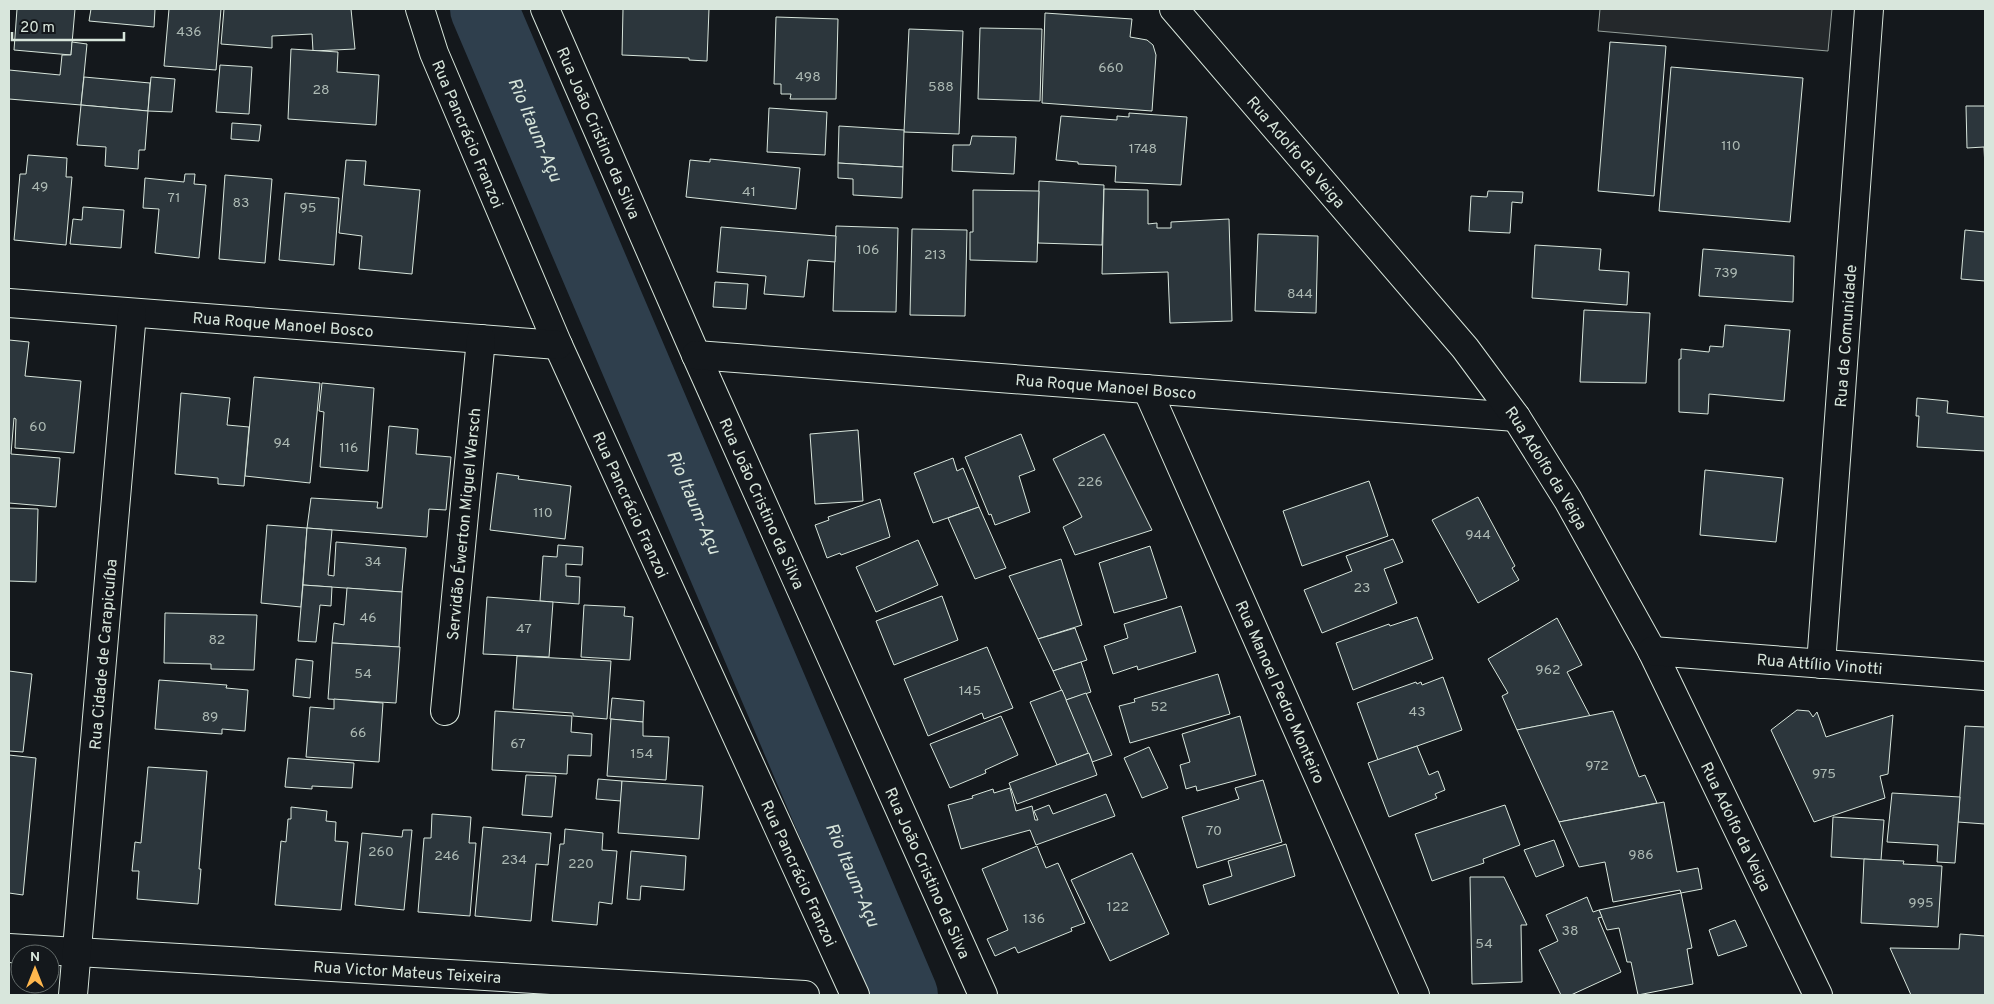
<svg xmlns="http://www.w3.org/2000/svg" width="1994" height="1004" font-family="Overpass,sans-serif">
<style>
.parking{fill:#24282b;stroke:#939e99}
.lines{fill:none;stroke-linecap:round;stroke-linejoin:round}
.river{stroke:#2f3f4d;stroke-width:68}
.building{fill:#2c363c;stroke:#d8e6dc}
.street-casing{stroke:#d8e6dc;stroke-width:30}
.secondary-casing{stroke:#d8e6dc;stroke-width:30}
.street{stroke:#14181c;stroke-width:28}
.secondary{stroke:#14181c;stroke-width:28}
.labels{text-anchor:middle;stroke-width:4;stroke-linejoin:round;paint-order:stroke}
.number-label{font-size:14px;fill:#adbab4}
.street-label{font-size:16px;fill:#d8e6dc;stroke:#14181c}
.water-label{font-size:18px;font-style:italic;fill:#d8e6dc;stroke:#14181c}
</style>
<rect width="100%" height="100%" fill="#14181c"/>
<path class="parking" d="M1600,9H1832L1828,51L1598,31Z"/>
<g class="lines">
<path class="river" id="s1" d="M484,9L904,995"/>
</g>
<g class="building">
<path d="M17,9H75L71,55L14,50Z"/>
<path d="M91,9H155L154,27L89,21Z"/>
<path d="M169,9H221L216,70L164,66Z"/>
<path d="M224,9H351L355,49L313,51L312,34L272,36V48L221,44Z"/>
<path d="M623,9H709L707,61L689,60V58L622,55Z"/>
<path d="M1045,13L1132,19L1130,37L1147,40L1153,45L1156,55L1152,111L1042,103Z"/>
<path d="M776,17L838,19L836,99H790L791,94H781V84H774Z"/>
<path d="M980,28L1042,29L1040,101L978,99Z"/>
<path d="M909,29L963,31L959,134L904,132Z"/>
<path d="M72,42L87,44L81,105L9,99V70L60,75L62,55H71Z"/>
<path d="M1610,42L1666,46L1654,196L1598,191Z"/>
<path d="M291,49L338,52L337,72L379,75L376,125L288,119Z"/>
<path d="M220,65L252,67L249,114L216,112Z"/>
<path d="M1671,67L1803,78L1790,222L1659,211Z"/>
<path d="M84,77L150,83L148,111L81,105Z"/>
<path d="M151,77L175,79L172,112L148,111Z"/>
<path d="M81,105L148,111L145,150H139L138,169L105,166L106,147L77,145Z"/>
<path d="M1966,106H1985V168L1984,147L1967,148Z"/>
<path d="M769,108L827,112L825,155L767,152Z"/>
<path d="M1129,113L1187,117L1181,185L1115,182L1116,166L1078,164V162L1056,160L1061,116L1117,120V116L1129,117Z"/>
<path d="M232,123L261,125L259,141L231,139Z"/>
<path d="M839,126L904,130L903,167L838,163Z"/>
<path d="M972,136L1016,137L1014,174L952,171L953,145H970Z"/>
<path d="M28,155L67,158L66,177H72L66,245L14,240L20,174H26Z"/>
<path d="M710,159L800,168L796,209L686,197L690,160L710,162Z"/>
<path d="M346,160L366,161L364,185L420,190L412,274L359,269L362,236L339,233Z"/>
<path d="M838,163L903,167L902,198L853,195V179L838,178Z"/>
<path d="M185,174H195L194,184L206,185L199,258L155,253L159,209L143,208L145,178L184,182Z"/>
<path d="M225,175L272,179L265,263L219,259Z"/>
<path d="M1039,181L1104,185L1102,245L1038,243Z"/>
<path d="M1104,189L1148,190V224L1157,223V228H1171V222L1229,219L1232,321L1170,323L1168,272L1102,274Z"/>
<path d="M973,190L1039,191L1037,262L970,260V232H973Z"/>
<path d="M1488,191L1523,192L1522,203L1512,202L1510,233L1469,231L1471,196L1487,197Z"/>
<path d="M285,193L339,198L334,265L279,260Z"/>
<path d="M83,207L124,210L121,248L70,244L73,219L82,220Z"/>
<path d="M836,226L898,228L896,312L833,311Z"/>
<path d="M721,227L836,236L835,262L808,260L804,297L764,294L766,276L717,272Z"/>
<path d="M912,229L967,230L965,316L910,315Z"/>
<path d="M1965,230L1985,232V281L1961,279Z"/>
<path d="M1258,234L1318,236L1316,313L1255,311Z"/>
<path d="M1535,245L1601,249L1599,270L1629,272L1627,305L1532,298Z"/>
<path d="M1703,249L1794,256L1793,302L1699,296Z"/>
<path d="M715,282L748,284L746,309L713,307Z"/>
<path d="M1584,310L1650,313L1646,383L1580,382Z"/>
<path d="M1725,325L1790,330L1784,401L1709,394L1708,414L1679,412V359H1681V349L1709,352L1710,346L1723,347Z"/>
<path d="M9,340L29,342L25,376L81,381L74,453L15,448L16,419L14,418L11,454L60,458L56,507L9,503Z"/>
<path d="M254,377L320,383L310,483L245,476Z"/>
<path d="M322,383L374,388L368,471L320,467L324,412L319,411Z"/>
<path d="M181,393L230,398L227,425L249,427L244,486L218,484V478L175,474Z"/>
<path d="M1917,398L1948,401L1947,413L1985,417V451L1917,447L1919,416H1916Z"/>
<path d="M389,426L418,429L416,454L451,457L446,510L429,509L427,537L307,528L311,498L378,502L377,508H382Z"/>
<path d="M858,430L863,501L815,504L810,434Z"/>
<path d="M1021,434L1035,470L1019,476L1030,512L995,525L991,514L989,515L965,457Z"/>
<path d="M1104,434L1152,530L1075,555L1063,527L1082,517L1053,459Z"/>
<path d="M953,458L957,471L963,468L979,507L933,523L914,473Z"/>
<path d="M1705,470L1783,478L1776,542L1700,535Z"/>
<path d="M497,473L519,476L518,479L571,486L565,539L490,530Z"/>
<path d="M1369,481L1388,536L1302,566L1283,511Z"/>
<path d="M1478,497L1515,566L1512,568L1519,580L1478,603L1432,520Z"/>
<path d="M880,499L890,537L841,555L840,553L827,558L815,525L829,520L828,517Z"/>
<path d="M979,507L1006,568L975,579L948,518Z"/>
<path d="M9,508L38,509L36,582L9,581Z"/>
<path d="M267,525L307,528L301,607L261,603Z"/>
<path d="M307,528L332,530L328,575L334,576L336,542L406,548L402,592L303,585Z"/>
<path d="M1393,539L1403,562L1384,569L1397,603L1322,633L1304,590L1352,571L1346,556Z"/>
<path d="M918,540L938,585L876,612L856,567Z"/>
<path d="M558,545L583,547L582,565L566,564V576L580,577L579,604L540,601L543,556L557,557Z"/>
<path d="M1150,546L1167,598L1114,613L1099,563Z"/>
<path d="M1061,559L1082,625L1038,639L1009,576Z"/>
<path d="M303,585L332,587L331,606L320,605L316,642L298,641Z"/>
<path d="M347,588L402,592L399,647L332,643L334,623L344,625Z"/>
<path d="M942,596L958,640L894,665L876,621Z"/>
<path d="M487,597L553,602L549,657L483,654Z"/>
<path d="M584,605L625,607L624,616L633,617L630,660L581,657Z"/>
<path d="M1181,606L1196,652L1138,670L1137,666L1113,674L1104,646L1128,638L1124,624Z"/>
<path d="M165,613L257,615L254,670L211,669V664L164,663Z"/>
<path d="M1417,617L1433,659L1353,690L1336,643L1389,624L1390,626Z"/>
<path d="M1557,618L1582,665L1567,672L1590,716L1517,730L1502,696L1508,693L1488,659Z"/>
<path d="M1075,628L1087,660L1053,671L1038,639Z"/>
<path d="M332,643L400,647L396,703L328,699Z"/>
<path d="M987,647L1013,708L984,719L982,713L928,736L904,679Z"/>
<path d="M517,656L611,661L607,719L573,716V713L513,709Z"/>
<path d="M296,659L313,661L310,698L293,696Z"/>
<path d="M1081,662L1091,692L1066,700L1053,671Z"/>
<path d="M9,671L32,674L23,752L9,751Z"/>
<path d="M1218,674L1230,714L1130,743L1119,706L1135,702L1134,699Z"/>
<path d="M1443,677L1462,730L1378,760L1357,703L1416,682L1417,684L1421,682L1422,685Z"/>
<path d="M159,680L227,685L226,688L248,690L245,731L222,729V734L155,729Z"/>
<path d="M1062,690L1089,753L1057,765L1030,702Z"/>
<path d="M1086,693L1112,755L1092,762L1066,700Z"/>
<path d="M612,698L644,701L643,722L610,719Z"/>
<path d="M334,699L383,703L379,762L306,757L310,707L334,709Z"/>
<path d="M1797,710L1809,711L1813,717L1817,712L1826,737L1893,715L1888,774L1880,776L1885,798L1814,822L1771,730Z"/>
<path d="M495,711L572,716L571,732L592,734L591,756L568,755L567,774L492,770Z"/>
<path d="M1613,711L1639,777L1645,775L1657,803L1559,822L1517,730Z"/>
<path d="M1001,716L1018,755L985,770L986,773L950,788L930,744Z"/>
<path d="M1240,716L1256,775L1197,791L1196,786L1186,789L1180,765L1190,762L1182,734Z"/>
<path d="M611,719L643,722V736L669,737L666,780L607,776Z"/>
<path d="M1965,726L1985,727V824L1958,822Z"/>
<path d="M1417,746L1429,775L1438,771L1445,790L1435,794L1437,798L1389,817L1368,763Z"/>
<path d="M1149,747L1168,788L1142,798L1124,758Z"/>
<path d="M1089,753L1097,775L1017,804L1009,783Z"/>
<path d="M9,755L36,758L23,895L9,893Z"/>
<path d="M288,758L354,763L352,788L312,786V789L285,787Z"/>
<path d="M148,767L207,771L199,869H201L198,904L137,899L139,871H132L135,842L141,843Z"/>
<path d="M526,775L556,776L552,817L522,815Z"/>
<path d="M598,779L622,781L621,801L596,799Z"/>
<path d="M1263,780L1282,842L1197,868L1182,817L1239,799L1235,788Z"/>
<path d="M622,781L703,786L699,839L618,833Z"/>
<path d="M1010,788L1016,811L1032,806L1035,820H1038L1034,811L1049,805L1053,814L1106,794L1115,816L1036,845L1030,830L961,849L948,805L973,798L972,796L993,789L994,793Z"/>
<path d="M1892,793L1960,797L1955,863L1937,862L1938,845L1887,842Z"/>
<path d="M1664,802L1677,872L1698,868L1702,889L1681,893L1680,890L1613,902L1605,862L1579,867L1559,822Z"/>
<path d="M1505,805L1520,845L1483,859L1484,863L1432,881L1415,834Z"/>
<path d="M291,807L327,811L326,821L336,822L335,841L348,842L341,910L275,905L281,841L286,842L288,819H291Z"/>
<path d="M432,814L471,817L469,843H476L470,916L418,912L424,838H431Z"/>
<path d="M1833,817L1884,820L1881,860L1831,857Z"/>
<path d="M483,827L551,833L548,865L536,864L531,921L475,916Z"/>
<path d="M565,829L603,833L602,850L617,851L612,904L599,902L597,925L552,921L560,844H564Z"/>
<path d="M403,830H412L404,910L355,905L362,833L402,837Z"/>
<path d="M1554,840L1564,866L1536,877L1524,850Z"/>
<path d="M1286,844L1295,876L1209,905L1203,885L1232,876L1228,861Z"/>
<path d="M1037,846L1046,868L1058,863L1085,923L1071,928L1072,931L1018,953L1015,947L995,956L987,939L1008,930L982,869Z"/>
<path d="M631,851L686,856L684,890L641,886L640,900L627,899Z"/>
<path d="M1132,853L1169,934L1110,961L1071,880Z"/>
<path d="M1864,859L1904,861L1903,864L1942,866L1938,927L1861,923Z"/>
<path d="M1470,877H1504L1527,925H1521L1522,982L1472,984Z"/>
<path d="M1681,893L1692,948L1687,949L1693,984L1638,995L1631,962H1627L1619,928L1607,930L1599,910Z"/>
<path d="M1587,897L1593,912L1599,910L1602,917L1598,918L1621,972L1571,995H1561L1539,950L1558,941L1546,915Z"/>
<path d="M1735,920L1747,946L1718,956L1709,930Z"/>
<path d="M1960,934L1985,936V995H1911L1890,948L1959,949Z"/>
</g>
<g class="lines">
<defs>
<g id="street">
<path id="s2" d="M420,9L434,53L558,345L855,995"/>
<path id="s3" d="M545,9L696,355L983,995"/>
<path id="s4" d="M9,303L558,345"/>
<path id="s5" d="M696,355L1516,417"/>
<path id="s6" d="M1147,389L1415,995"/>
<path id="s7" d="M1821,664L1869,9"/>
<path id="s8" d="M445,711L481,339"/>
<path id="s9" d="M9,948L805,995"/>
<path id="s10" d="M73,995L132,313"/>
</g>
<g id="secondary">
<path id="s11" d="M1174,9L1465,348L1516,417L1568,500L1652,651L1818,995"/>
<path id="s12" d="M1652,651L1985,676"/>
</g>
</defs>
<use href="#street" class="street-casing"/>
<use href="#secondary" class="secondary-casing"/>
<use href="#street" class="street"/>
<use href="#secondary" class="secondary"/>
</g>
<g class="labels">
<g class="number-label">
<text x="189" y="36">436</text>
<text x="1111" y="72">660</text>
<text x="808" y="81">498</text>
<text x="941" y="91">588</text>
<text x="321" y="94">28</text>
<text x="1731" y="150">110</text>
<text x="1143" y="153">1748</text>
<text x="40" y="191">49</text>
<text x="749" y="196">41</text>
<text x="174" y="202">71</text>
<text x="241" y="207">83</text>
<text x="308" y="212">95</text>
<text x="868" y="254">106</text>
<text x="935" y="259">213</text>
<text x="1726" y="277">739</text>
<text x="1300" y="298">844</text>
<text x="38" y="431">60</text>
<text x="282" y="447">94</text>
<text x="349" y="452">116</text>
<text x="1090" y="486">226</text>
<text x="543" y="517">110</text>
<text x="1478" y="539">944</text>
<text x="373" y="566">34</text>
<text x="1362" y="592">23</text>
<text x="368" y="622">46</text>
<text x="524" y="633">47</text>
<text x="217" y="644">82</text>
<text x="1548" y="674">962</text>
<text x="363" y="678">54</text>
<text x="970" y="695">145</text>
<text x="1159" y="711">52</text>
<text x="1417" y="716">43</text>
<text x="210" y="721">89</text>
<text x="358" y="737">66</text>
<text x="518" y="748">67</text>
<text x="642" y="758">154</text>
<text x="1597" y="770">972</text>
<text x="1824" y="778">975</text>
<text x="1214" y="835">70</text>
<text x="381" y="856">260</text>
<text x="1641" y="859">986</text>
<text x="447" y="860">246</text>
<text x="514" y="864">234</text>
<text x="581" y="868">220</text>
<text x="1921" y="907">995</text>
<text x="1118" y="911">122</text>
<text x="1034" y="923">136</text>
<text x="1570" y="935">38</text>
<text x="1484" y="948">54</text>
</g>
<g class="street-label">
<text dy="6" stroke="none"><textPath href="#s3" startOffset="135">Rua João Cristino da Silva</textPath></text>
<text dy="6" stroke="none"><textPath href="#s2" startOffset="134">Rua Pancrácio Franzoi</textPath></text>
<text dy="6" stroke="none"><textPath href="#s11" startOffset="188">Rua Adolfo da Veiga</textPath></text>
<text dy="6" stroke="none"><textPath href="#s4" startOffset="275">Rua Roque Manoel Bosco</textPath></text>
<text dy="6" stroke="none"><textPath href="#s7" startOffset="329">Rua da Comunidade</textPath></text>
<text dy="6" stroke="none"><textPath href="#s5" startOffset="411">Rua Roque Manoel Bosco</textPath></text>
<text dy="6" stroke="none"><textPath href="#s11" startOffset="592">Rua Adolfo da Veiga</textPath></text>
<text dy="6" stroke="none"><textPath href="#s3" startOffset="540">Rua João Cristino da Silva</textPath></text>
<text dy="6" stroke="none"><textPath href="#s2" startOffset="539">Rua Pancrácio Franzoi</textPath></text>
<text dy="6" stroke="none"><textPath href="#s8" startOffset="188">Servidão Éwerton Miguel Warsch</textPath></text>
<text dy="6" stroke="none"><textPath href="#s10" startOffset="342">Rua Cidade de Carapicuíba</textPath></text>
<text dy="6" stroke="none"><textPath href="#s12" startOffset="168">Rua Attílio Vinotti</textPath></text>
<text dy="6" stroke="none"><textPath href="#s6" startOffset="331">Rua Manoel Pedro Monteiro</textPath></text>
<text dy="6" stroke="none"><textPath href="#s11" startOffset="998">Rua Adolfo da Veiga</textPath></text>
<text dy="6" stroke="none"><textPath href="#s3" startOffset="945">Rua João Cristino da Silva</textPath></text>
<text dy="6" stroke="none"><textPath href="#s2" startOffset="944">Rua Pancrácio Franzoi</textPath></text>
<text dy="6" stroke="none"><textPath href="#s9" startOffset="399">Rua Victor Mateus Teixeira</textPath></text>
</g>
<g class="water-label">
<text dy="6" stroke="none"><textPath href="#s1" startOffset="131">Rio Itaum-Açu</textPath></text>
<text dy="6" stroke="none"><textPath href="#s1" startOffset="536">Rio Itaum-Açu</textPath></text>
<text dy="6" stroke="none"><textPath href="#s1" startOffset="941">Rio Itaum-Açu</textPath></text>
</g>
</g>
<rect width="1994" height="1004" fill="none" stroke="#d8e6dc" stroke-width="20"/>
<g transform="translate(35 969)"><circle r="24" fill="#14181c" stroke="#626a69"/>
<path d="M0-4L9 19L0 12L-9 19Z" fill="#ffb74d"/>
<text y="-8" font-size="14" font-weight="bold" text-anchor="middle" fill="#d8e6dc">N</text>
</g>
<path d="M12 32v8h112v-8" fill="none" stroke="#d8e6dc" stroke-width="2.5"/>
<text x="20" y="32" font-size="15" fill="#d8e6dc" stroke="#14181c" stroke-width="4" paint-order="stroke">20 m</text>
</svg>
